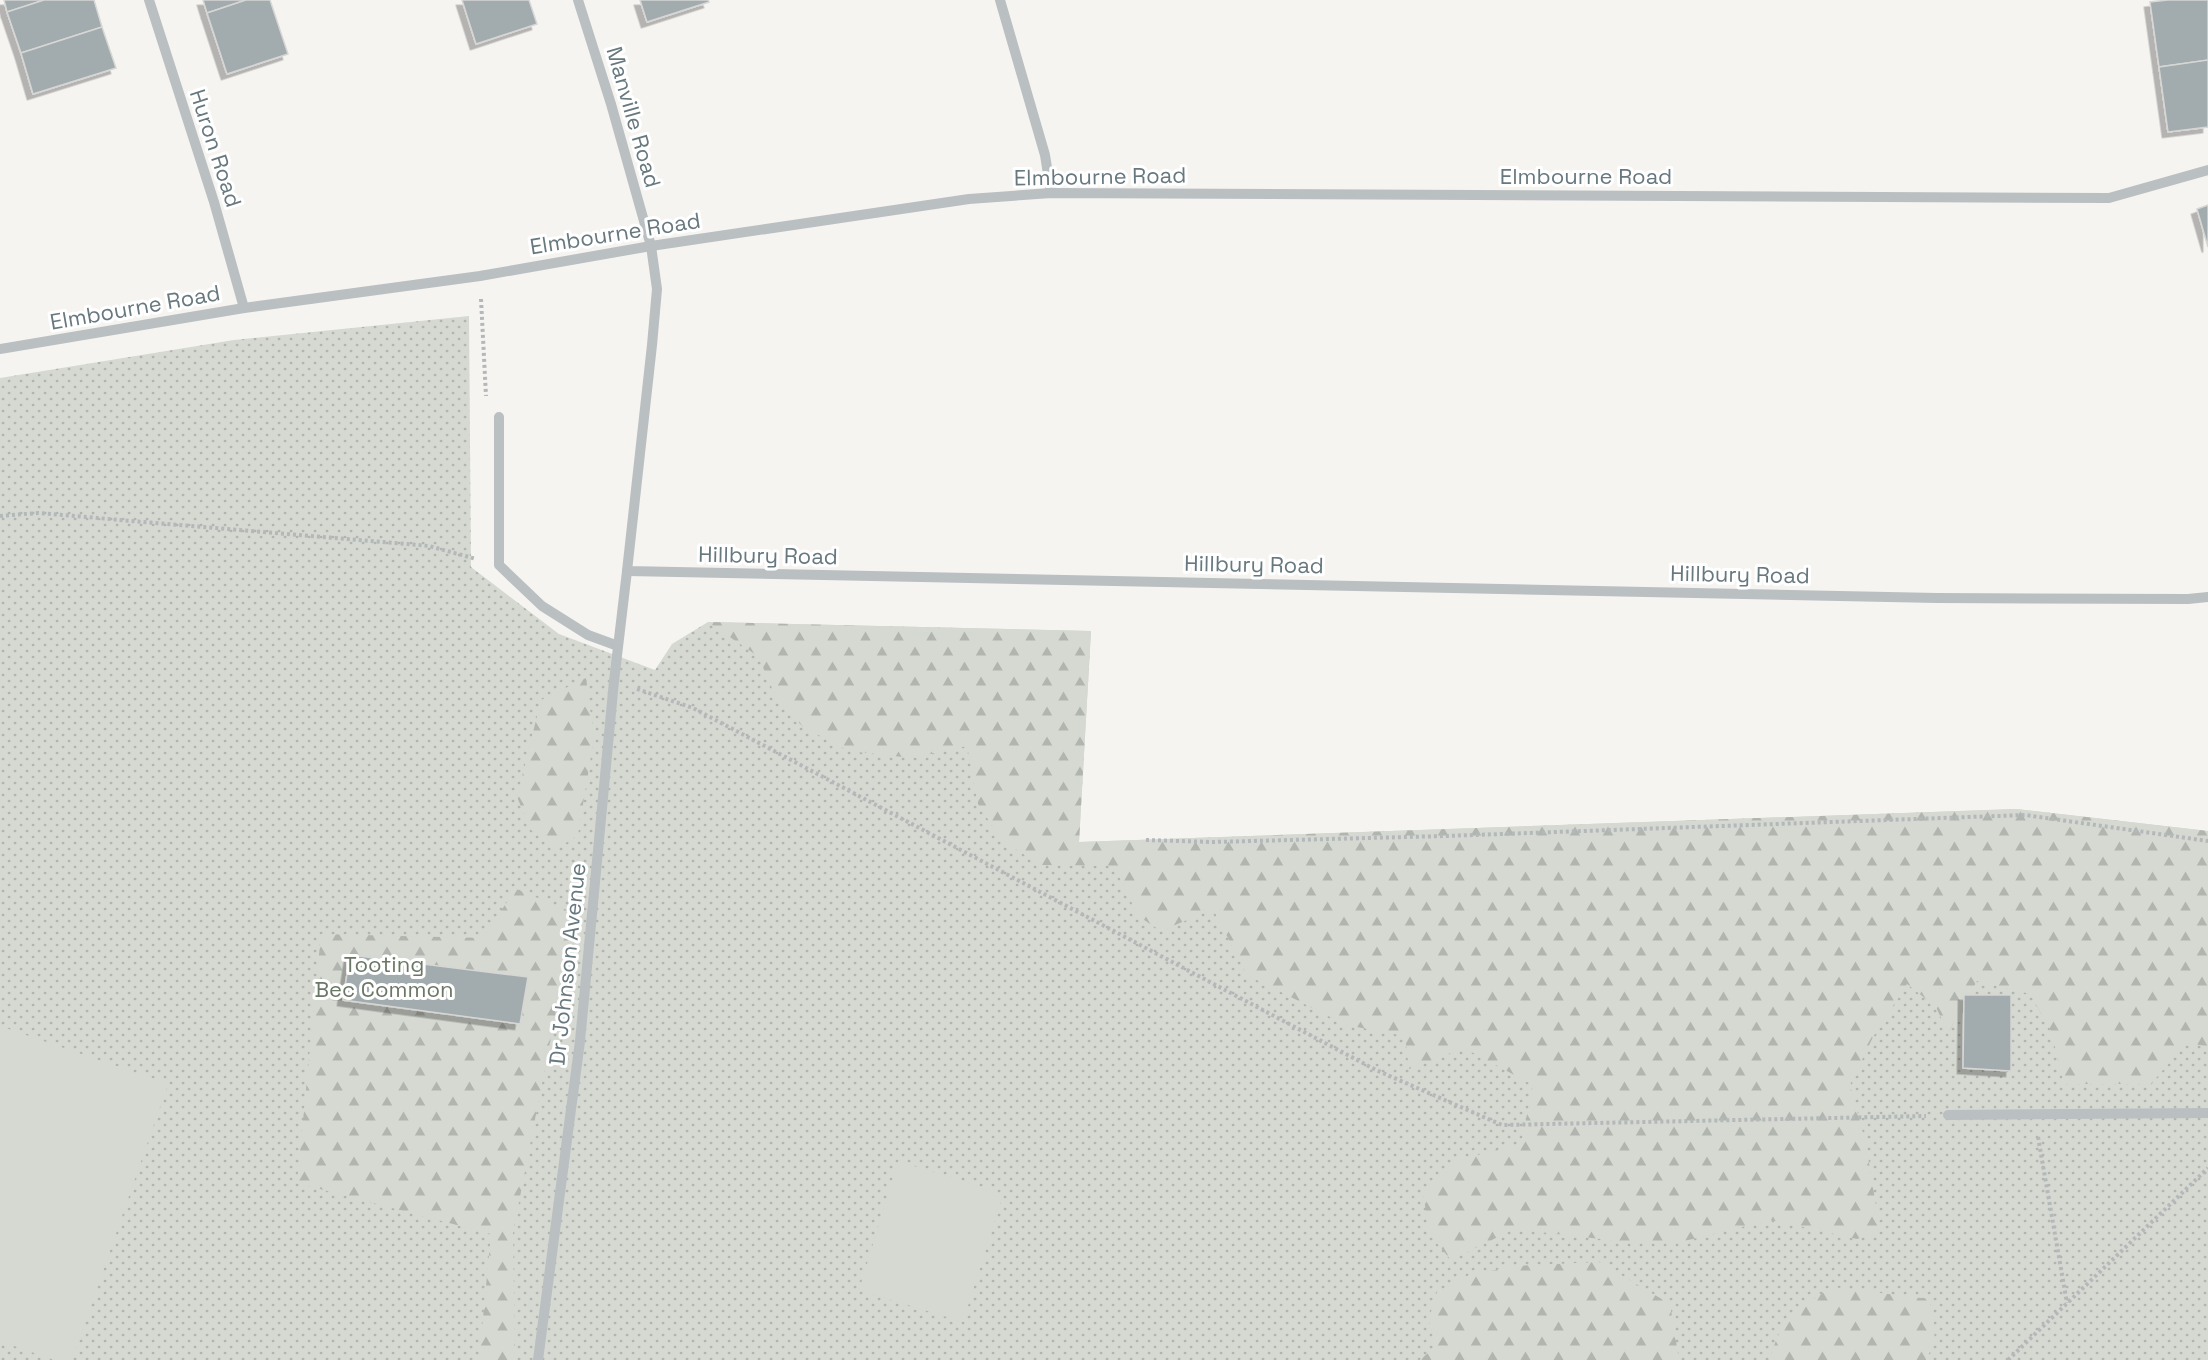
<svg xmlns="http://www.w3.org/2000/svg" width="2208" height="1360" font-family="'Space Grotesk',sans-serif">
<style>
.green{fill:url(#green-dots)}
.forest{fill:url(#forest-firs)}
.pitch{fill:#d5d9d1}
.building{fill:#a2abae;stroke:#d6d6d4;stroke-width:1.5;filter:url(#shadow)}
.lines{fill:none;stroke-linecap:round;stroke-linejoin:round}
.path{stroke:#b4b8ba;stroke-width:4;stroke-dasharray:3 3;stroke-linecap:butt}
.minor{stroke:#babfc1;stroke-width:10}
.labels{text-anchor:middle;stroke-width:6;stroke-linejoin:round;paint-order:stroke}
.street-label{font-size:22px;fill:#67787f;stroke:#fff}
.park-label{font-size:22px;fill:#6b7765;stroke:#fff}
</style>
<defs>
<pattern id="green-dots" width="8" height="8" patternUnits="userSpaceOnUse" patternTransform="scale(1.5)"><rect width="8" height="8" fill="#d5d9d1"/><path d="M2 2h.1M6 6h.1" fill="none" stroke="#b1b5af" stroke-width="1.8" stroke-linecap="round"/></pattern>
<pattern id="forest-firs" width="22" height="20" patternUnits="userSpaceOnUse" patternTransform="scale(1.5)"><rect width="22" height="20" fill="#d5d9d1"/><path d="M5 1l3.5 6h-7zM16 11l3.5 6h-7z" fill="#b1b5af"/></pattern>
<filter id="shadow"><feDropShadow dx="-5.5" dy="5.5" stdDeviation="0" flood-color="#0004"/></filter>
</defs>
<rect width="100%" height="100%" fill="#f5f4f1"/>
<path class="green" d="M469,316L471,567L559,634L655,670L672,644L708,622L1091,631L1079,842L2016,809L2208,831V1360H0V378L234,340Z"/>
<g class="forest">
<path d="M708,622L1091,631L1079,842L2016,809L2208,831V1047L2187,1042L2151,1084H2064L2051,1031L2030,994L1977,981L1948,1033L1936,1007L1907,984L1873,1037L1850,1085L1866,1144L1880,1231L1857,1239L1771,1220L1676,1243L1627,1242L1514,1229L1451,1260L1429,1234L1423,1191L1454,1161L1521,1144L1533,1085L1464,1048L1409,1069L1405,1036L1346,1025L1247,975L1213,909L1161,931L1138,916L1114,866L1041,865L1002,841L978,804L967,746L912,758L849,751L803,727L776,698L759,657Z"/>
<path d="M586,678L594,738L578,835L558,848L531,830L517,797L541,700Z"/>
<path d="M516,889L567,910L568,949L513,1233L515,1360H479L491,1234L297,1183L321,934L482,938Z"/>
<path d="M1599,1262L1670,1304L1679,1360H1420L1435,1347L1429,1318L1437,1292L1469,1275L1516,1266Z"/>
<path d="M1832,1287L1929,1299C1935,1326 1939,1335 1926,1360H1770C1781,1316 1796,1310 1832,1287Z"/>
</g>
<g class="pitch">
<path d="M0,1026L168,1084L72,1360H54L0,1341Z"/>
<path d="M898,1161L1003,1194L963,1322L859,1290Z"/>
</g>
<g class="building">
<path d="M4,0H44L7,12Z"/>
<path d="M44,0H94L102,27L21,53L7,12Z"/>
<path d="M203,0H246L207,13Z"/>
<path d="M246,0H270L288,54L227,74L207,13Z"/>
<path d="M462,0H529L537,24L476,44Z"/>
<path d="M640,0H708L709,2L647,22Z"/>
<path d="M2168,0H2208V60L2159,67L2150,2Z"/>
<path d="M102,27L116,68L33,94L21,53Z"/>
<path d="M2208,60V127L2168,132L2159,67Z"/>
<path d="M2208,205V247L2197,209Z"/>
<path d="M350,955L528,977L520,1024L343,1000Z"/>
<path d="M1964,995H2011V1071L1963,1068Z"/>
</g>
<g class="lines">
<g class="path">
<path d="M481,299L486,396"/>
<path d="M0,516L38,513L429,546L476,559"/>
<path d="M637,689L693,708L1376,1070L1502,1125L1926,1116"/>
<path d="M1146,840L1213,842L1446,836L2025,815L2208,841"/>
<path d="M2038,1137L2067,1303"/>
<path d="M2008,1360L2208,1168"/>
</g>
<g class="minor">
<path d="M149,0L214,202L244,308"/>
<path d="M578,0L611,104L651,246L657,289L652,345L627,571L1937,598L2188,599L2208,597"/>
<path d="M1000,0L1045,155L1051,193"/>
<path d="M0,349L244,308L480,276L651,246L969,199L1051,193L2109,198L2208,170"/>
<path d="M499,417V565L542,606L588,635L618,646"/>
<path d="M1948,1115L2208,1113"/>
<path d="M538,1360L580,1041L614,681L627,571"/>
</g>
</g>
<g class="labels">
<g class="street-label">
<text transform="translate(634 117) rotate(74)" y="8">Manville Road</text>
<text transform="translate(216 148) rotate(72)" y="8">Huron Road</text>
<text transform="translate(1100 176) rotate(-1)" y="8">Elmbourne Road</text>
<text x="1586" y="184">Elmbourne Road</text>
<text transform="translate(615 233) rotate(-9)" y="8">Elmbourne Road</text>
<text transform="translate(135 307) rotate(-10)" y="8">Elmbourne Road</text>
<text transform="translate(768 555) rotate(1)" y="8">Hillbury Road</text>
<text transform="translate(1254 564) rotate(1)" y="8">Hillbury Road</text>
<text transform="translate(1740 574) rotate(1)" y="8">Hillbury Road</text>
<text transform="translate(567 964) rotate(-84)" y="8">Dr Johnson Avenue</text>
</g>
<g class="park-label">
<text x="384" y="972">Tooting<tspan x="384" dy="25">Bec Common</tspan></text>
</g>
</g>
</svg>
